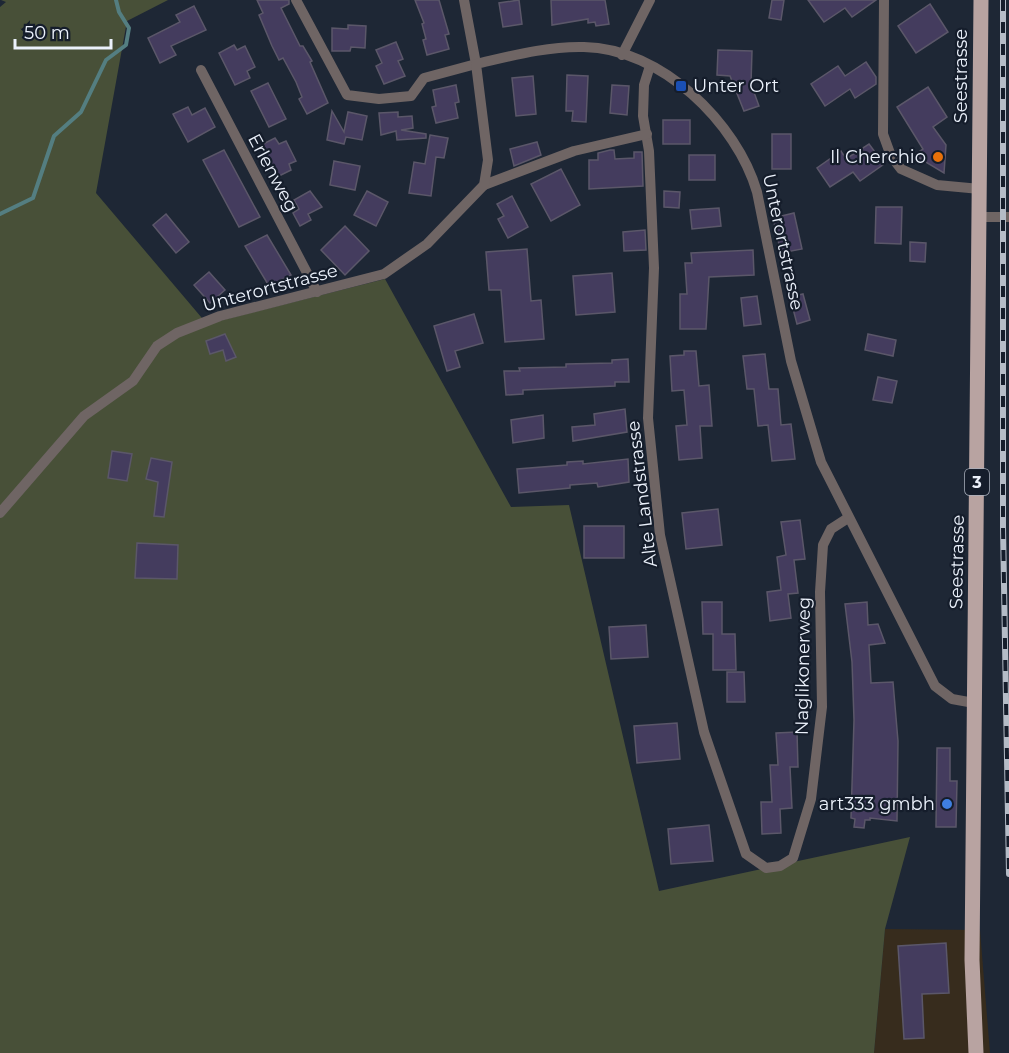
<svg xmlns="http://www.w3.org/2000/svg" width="1009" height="1053" font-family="Montserrat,sans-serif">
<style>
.commercial{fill:#372c1d}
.green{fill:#485038}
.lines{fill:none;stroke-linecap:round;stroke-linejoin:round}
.stream{stroke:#547e81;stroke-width:4}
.building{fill:#443c5e;stroke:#5b5769;stroke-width:1.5}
.street{stroke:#6f6564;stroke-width:10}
.primary{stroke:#b8a3a1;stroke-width:15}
.rail-casing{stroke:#b5bcc7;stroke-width:6}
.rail{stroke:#151d2b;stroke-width:4;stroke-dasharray:11;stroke-linecap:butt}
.transit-dot{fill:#1a4fb4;stroke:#151d2b;stroke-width:2}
.food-dot{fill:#e8710a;stroke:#151d2b;stroke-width:2}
.shop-dot{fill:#3f7fe0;stroke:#151d2b;stroke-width:2}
.labels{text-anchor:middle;stroke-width:4.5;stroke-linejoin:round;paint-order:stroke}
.shield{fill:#151d2b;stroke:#abb1bd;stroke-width:1.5}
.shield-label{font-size:16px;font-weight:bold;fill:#ebf1fb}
.street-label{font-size:18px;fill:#ebf1fb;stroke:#151d2b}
.poi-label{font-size:18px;fill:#ebf1fb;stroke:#151d2b;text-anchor:end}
</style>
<rect width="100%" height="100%" fill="#1e2735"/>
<path class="commercial" d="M885,929L980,930L990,1053H874Z"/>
<path class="green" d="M1,0H168L127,21L96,193L207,324L385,279L511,507L569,505L659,891L910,837L885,929L874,1053H0V7L6,2Z"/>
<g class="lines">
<path class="stream" d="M0,214L33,198L54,136L81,112L106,60L126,45L129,28L119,12L116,0"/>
</g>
<g class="building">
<path d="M257,0H289V4L281,8L300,46H303L312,61L310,62L328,103L307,114L299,99L302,97L296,82L283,58L279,60L272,46L259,15L263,13Z"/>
<path d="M415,0H439L449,34L445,35L449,49L427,55L423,40L426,39L422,24L424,23Z"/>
<path d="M519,0L522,24L503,27L499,3Z"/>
<path d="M551,0H605L609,24L596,26L595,22L588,23V19L552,25Z"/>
<path d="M772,0H784L781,20L769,18Z"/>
<path d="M808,0H876L852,17L845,8L824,22Z"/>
<path d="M930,4L948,32L916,53L898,26Z"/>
<path d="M194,6L206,30L171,46L176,55L160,63L148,38L180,22L176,15Z"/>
<path d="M348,25L366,26L365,48L351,47L350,51H332V28L348,29Z"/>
<path d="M396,42L403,59L398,61L405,76L384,84L376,66L382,63L376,50Z"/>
<path d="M234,45L237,50L245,46L255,67L247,71L250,78L235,85L219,53Z"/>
<path d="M718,50L752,51L751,84L759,106L744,111L730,76L717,75Z"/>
<path d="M866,62L876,77V84L855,98L850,89L825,106L811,84L838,66L845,76Z"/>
<path d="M567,75L588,76L586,122L572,121L573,111H566Z"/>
<path d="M533,76L536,114L516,116L512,78Z"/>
<path d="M268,83L286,119L269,127L251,91Z"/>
<path d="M456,85L459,102L455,103L458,118L436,123L432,107L436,106L433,90Z"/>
<path d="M612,85L629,86L627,115L610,113Z"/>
<path d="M928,87L947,117L933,127L946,145L944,173L914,155L923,149L897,107Z"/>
<path d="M188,107L192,115L205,108L215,127L188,142L173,114Z"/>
<path d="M332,111L344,132L348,112L367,116L362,140L346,137L344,144L327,140Z"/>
<path d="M398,112V117L412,116L413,128L401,130L426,134V138L397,140L396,131L381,135L379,113Z"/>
<rect x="663" y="120" width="27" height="24"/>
<rect x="772" y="134" width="19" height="35"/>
<path d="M430,135L448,138L444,158L436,157L431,196L409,193L414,162L425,164Z"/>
<path d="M275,138L279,144L286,141L296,161L289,164L291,170L277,177L261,145Z"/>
<path d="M537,142L541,155L514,166L510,149Z"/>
<path d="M869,144L884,164L860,181L853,172L830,187L817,168L841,151L846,159Z"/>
<path d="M224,150L260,217L239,227L203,160Z"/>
<path d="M610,150H614L615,159L634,158V152H642L643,186L589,189V160H598V153Z"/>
<rect x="689" y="155" width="26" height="25"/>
<path d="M334,161L360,166L355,190L330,185Z"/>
<path d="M561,169L580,205L551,221L531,184Z"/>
<path d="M310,191L322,207L308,214L311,220L300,226L293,213L299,209L294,200Z"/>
<path d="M367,191L388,202L376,226L354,215Z"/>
<path d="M664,191L680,192L679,208L664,207Z"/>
<path d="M512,196L528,227L508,238L498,219L504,216L497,204Z"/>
<path d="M876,207H902L901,244L875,243Z"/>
<path d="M719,208L721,226L692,229L690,210Z"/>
<path d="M794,213L802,249L781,253L773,218Z"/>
<path d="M166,214L189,242L176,253L153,225Z"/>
<path d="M345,226L369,251L345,275L321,250Z"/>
<path d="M645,230L646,250L624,251L623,232Z"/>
<path d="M267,235L291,275L269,286L245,246Z"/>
<path d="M910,242L926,243L925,262L910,261Z"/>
<path d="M527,249L531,301L541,300L544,339L505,342L501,290H489L486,252Z"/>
<path d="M753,250L754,275L709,277L706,329H680V294H687L685,263H692L691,253Z"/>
<path d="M209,272L225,290L210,303L194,285Z"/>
<path d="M612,273L615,312L576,315L573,276Z"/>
<path d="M803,294L810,320L797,324L790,297Z"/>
<path d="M757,296L761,324L744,326L741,298Z"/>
<path d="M474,314L483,343L455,351L460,367L447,371L434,326Z"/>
<path d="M225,334L236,357L226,361L223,350L210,354L206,341Z"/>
<path d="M868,334L896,340L893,356L865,350Z"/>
<path d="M684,351H696L699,386L709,385L712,426H700L702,458L679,460L676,426L687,425L684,390L672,391L670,356L684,355Z"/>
<path d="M765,354L769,389H778L781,425L791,424L795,459L772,461L768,425L758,426L754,389H747L743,356Z"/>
<path d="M628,359L629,382H615V386L523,390V394L506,395L504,371H520L519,368L566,367V364L612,363V360Z"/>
<path d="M878,377L897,381L892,403L873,400Z"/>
<path d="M625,409L627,432L573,441L572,427L595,425L594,414Z"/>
<path d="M543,415L544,438L513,443L511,420Z"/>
<path d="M112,451L132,454L127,481L108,478Z"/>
<path d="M151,458L172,462L164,517L154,516L158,482L146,479Z"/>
<path d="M628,459L629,482L598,487L597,483L570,485V488L519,493L517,469L567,465V462L583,461V464Z"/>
<path d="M718,509L722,545L686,549L682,513Z"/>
<path d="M800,520L805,559L794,560L798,593L788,594L791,618L770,621L767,592L781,590L777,557L786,555L781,522Z"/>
<rect x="584" y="526" width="40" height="32"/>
<path d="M137,543L178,545L177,579L135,578Z"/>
<path d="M702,602H722V634H735L736,670H713V634H703Z"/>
<path d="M867,602L868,625L878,624L885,643L869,645L871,683L893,682L898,741L897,821L870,818V820H865L864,828L854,827L855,819L851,818L854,720L852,662L845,604Z"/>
<path d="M646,625L648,657L611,659L609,627Z"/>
<path d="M727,672H744L745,702H727Z"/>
<path d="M677,723L680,759L637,763L634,726Z"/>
<path d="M797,732L798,767H790L792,808L780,809L781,833L762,834L761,802H772L770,765H778L776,733Z"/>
<path d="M937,748H950V781H957L956,827H936Z"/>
<path d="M709,825L713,861L671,864L668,829Z"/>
<path d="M946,943L949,993L922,994L924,1038L904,1039L898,946Z"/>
</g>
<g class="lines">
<g class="street">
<path d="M296,0L347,95L379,99L411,96L424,78L476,64L464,0"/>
<path d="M884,0L883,134L891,156L901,169L937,185L980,189"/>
<path d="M622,55L650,0"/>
<path d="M650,66L644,85L643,116L649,151L654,268L648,418L660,535L704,732L746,854L766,868L780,866L793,858L811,799L822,707L820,592L823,545L831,529L848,518"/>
<path d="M201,70L317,292"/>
<path d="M484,185L574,151L647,134"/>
<path d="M981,217H1009"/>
<path d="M0,513L84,416L133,381L157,346L177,333L220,316L384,274L427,244L484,185L488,160L476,64C511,56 547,46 584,47C661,48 737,123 757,192L791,361L821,462L935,686L952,699L974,703"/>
</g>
<path class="primary" d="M976,1053L972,960L981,0"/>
<defs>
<path id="rail" d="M1003,0V527L1009,874"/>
</defs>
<use href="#rail" class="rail-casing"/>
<use href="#rail" class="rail"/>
</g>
<rect class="transit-dot" x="675" y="80" width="12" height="12" rx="3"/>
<circle class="food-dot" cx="938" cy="157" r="6"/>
<circle class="shop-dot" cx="947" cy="804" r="6"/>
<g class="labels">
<rect class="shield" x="965" y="469" width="24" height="26" rx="4.5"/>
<g class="shield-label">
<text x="977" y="488">3</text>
</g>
<g class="street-label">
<text transform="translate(961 76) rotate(-90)" y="6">Seestrasse</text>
<text transform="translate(273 173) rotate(62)" y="6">Erlenweg</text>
<text transform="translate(783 242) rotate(78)" y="6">Unterortstrasse</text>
<text transform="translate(270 288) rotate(-15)" y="6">Unterortstrasse</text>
<text transform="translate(642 494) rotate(-97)" y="6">Alte Landstrasse</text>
<text transform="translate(957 562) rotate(-89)" y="6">Seestrasse</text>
<text transform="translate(803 666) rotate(-89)" y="6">Naglikonerweg</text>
</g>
<g class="poi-label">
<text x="693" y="92" text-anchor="start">Unter Ort</text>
<text x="926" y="163">Il Cherchio</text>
<text x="935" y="810">art333 gmbh</text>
</g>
</g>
<path d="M15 39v9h96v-9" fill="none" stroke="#ebf1fb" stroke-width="3"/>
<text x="24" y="39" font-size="18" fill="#ebf1fb" stroke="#151d2b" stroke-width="4.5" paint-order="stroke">50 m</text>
</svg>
